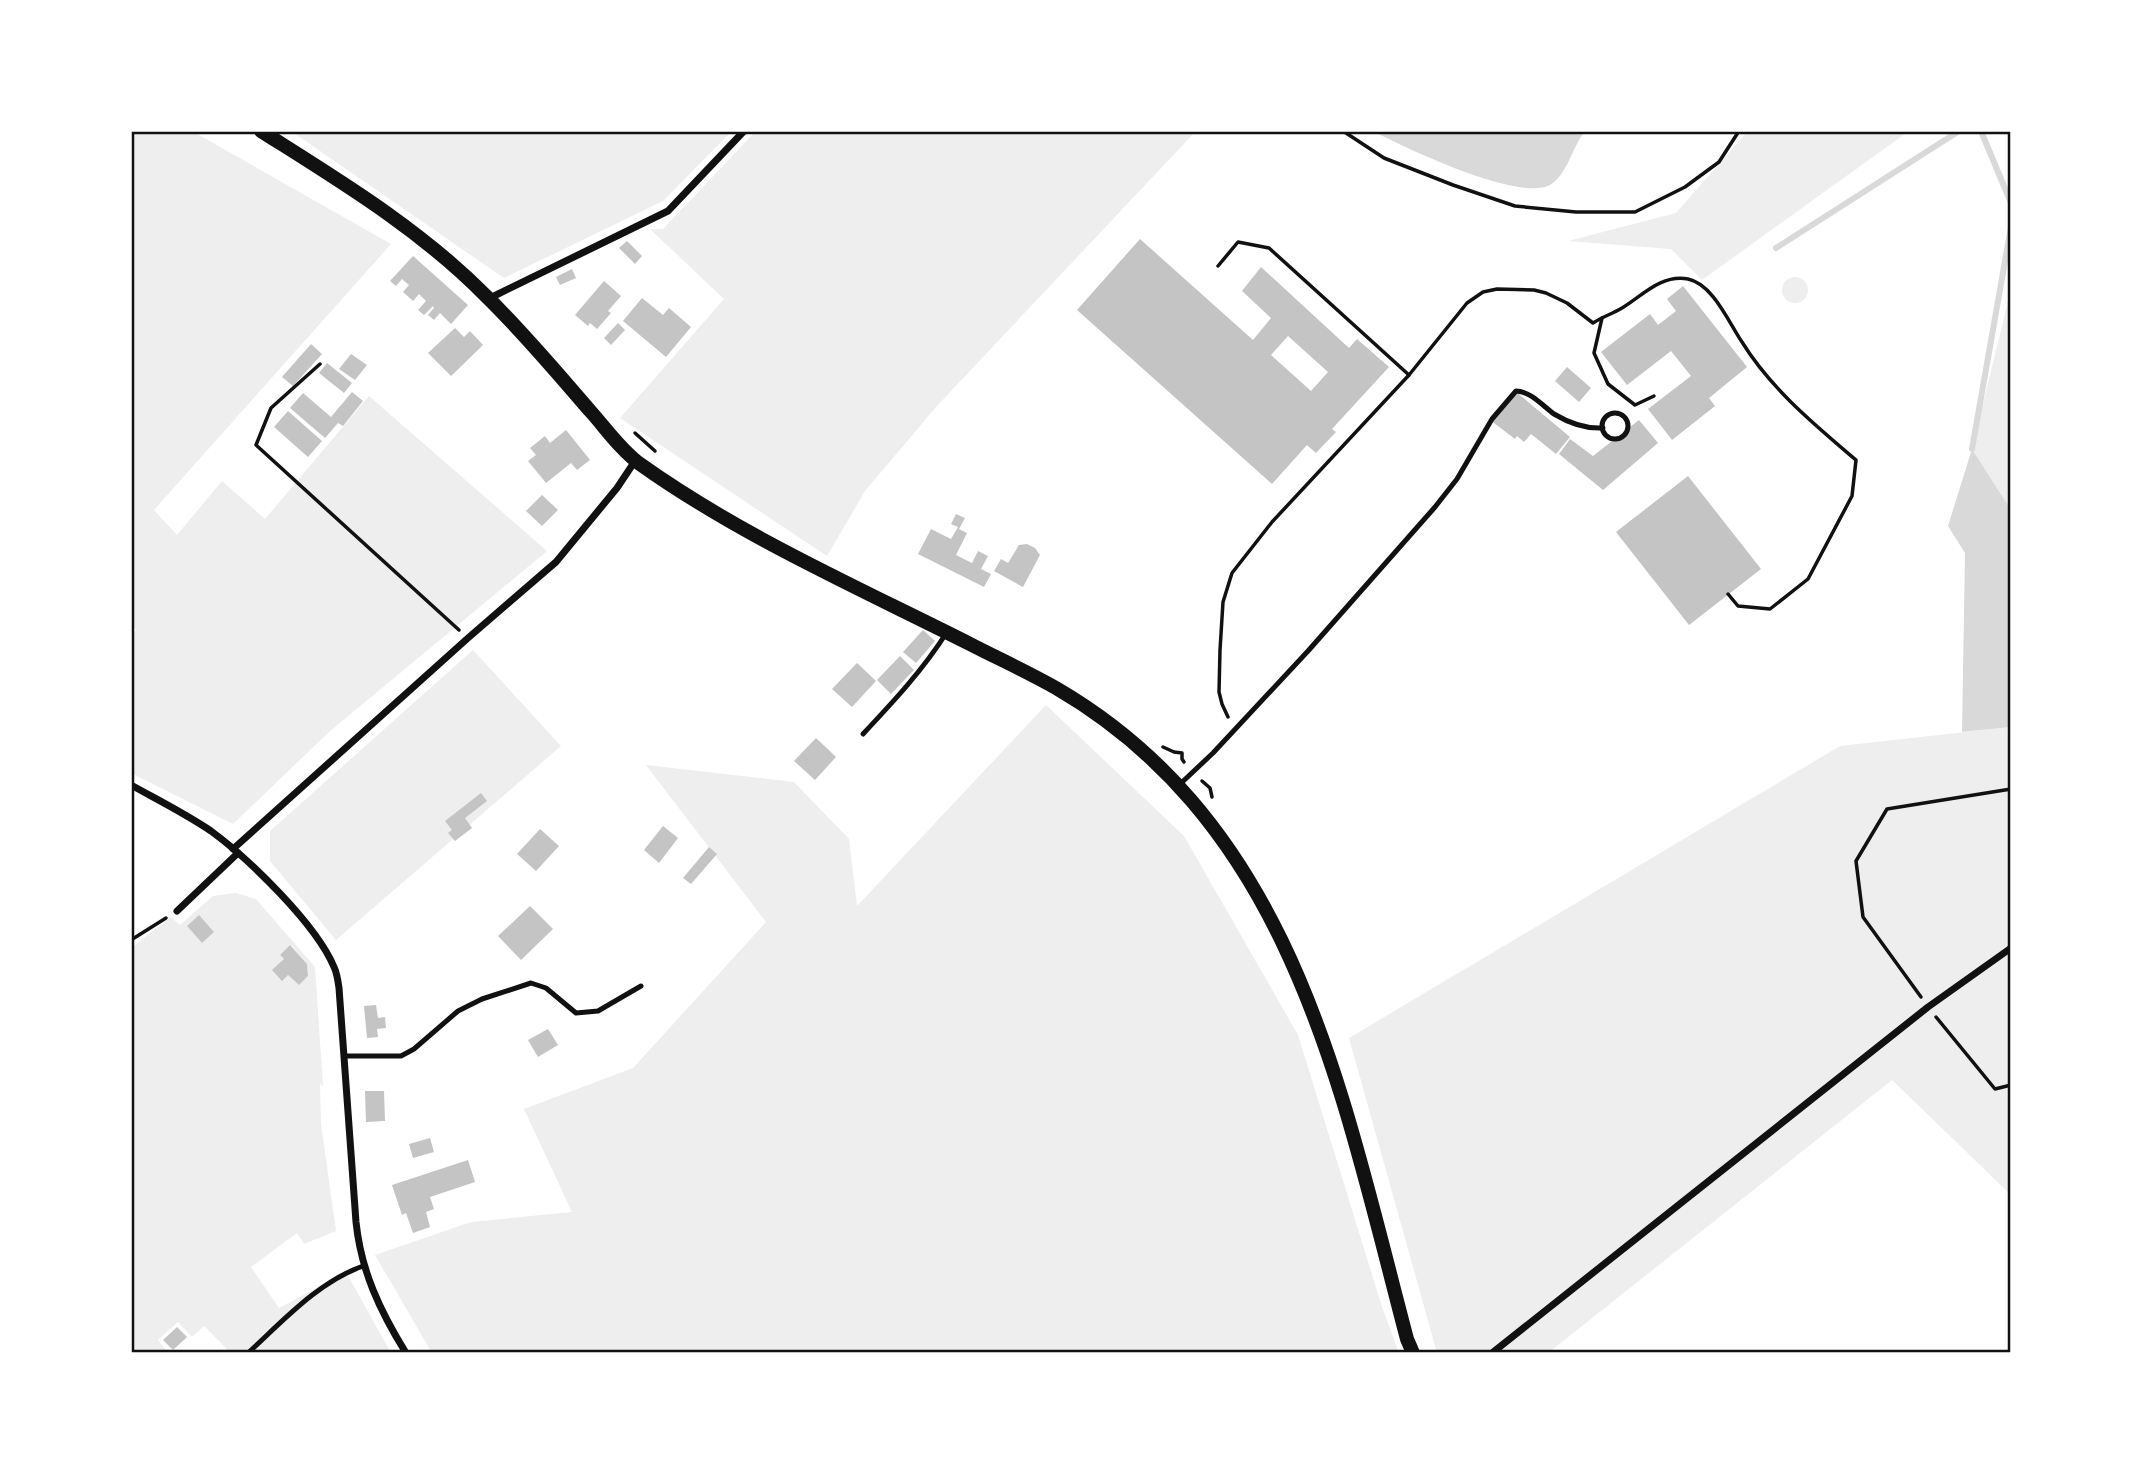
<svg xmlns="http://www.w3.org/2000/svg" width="2142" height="1484" font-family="'Work Sans',sans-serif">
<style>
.green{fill:#eee;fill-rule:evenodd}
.water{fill:#d9d9d9}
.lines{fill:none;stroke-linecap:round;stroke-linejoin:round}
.stream{stroke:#d9d9d9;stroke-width:6}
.building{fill:#c4c4c4;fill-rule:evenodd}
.path{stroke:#111;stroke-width:3.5}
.service{stroke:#111;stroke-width:5}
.minor{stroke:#111;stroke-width:7}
.secondary{stroke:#111;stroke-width:14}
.neatline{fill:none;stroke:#111;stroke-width:2.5}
</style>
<rect width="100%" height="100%" fill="#fff"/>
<g class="green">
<path d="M131,131H192L391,244L154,510L177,535L222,481L265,519L369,396L547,551L329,732L233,824L131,773V635L136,630L131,624V613L134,610L131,607Z"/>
<path d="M291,131H732L663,201L504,278Z"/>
<path d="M756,131H1196L936,407L865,491L827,556L620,418L724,299L650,229H663Z"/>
<path d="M1748,131H1909L1702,280L1671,249L1568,241L1676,213Z"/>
<circle cx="1795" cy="290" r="13"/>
<path d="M2011,289V510L1972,449Z"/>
<path d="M473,650L561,746L336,940L270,861V831Z"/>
<path d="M1046,705L1184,836L1298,1035L1382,1307L1399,1353H432L375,1255L471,1222L572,1212L524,1109L633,1068L766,922L646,765L794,782L849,839L857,906Z"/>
<path d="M2011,727V1195L1892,1080L1548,1353H1437L1349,1038L1840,746Z"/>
<path d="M236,893L256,899L315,967L323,1086L320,1084L321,1124L336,1231L304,1244L297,1233L251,1267L279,1308L346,1272L391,1353H224L227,1349L204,1326L192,1337L178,1322L158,1340L168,1353H131V948L171,917L180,925L213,896ZM199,916L214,932L202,943L187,926ZM291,945L307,964L308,976L299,985L288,975L282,980L273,970L284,959L280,955Z"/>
</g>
<g class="water">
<path d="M1373,131H1585C1572,147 1568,174 1550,185C1519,202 1405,148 1373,131Z"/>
<path d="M1972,449L2011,510V727L1962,732L1965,553L1948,526Z"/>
</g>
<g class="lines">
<g class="stream">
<path d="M1981,131L2011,203"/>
<path d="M1776,248L1959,131"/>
<path d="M1972,449L2011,227"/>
</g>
</g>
<g class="building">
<path d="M1140,239L1253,340L1271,318L1242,291L1261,267L1349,348L1357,339L1389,367L1332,429L1336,432L1316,453L1307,445L1272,484L1077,310ZM1288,336L1328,372L1311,391L1271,355Z"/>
<path d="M627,241L642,256L635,264L619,248Z"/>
<path d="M413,256L468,305L451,324L440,313L434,320L428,315L434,308L433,306L424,315L418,310L426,301L419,294L413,301L403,292L409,285L402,279L396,286L390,281Z"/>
<path d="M572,269L576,278L560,285L556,277Z"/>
<path d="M604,281L621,296L608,311L611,313L597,329L590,323L588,326L575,315Z"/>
<path d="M1683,286L1747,367L1709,398L1715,406L1672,440L1648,409L1691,376L1671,351L1627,385L1601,352L1650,314L1658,325L1676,311L1667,299Z"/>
<path d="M642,298L663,315L669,308L691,327L666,357L623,321Z"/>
<path d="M618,323L625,330L611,345L604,338Z"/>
<path d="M455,328L464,337L470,331L483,345L451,376L428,353Z"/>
<path d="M311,344L322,354L293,386L282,377Z"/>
<path d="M351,354L367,365L355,380L339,369Z"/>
<path d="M327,363L352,383L344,393L319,373Z"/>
<path d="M1567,367L1591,388L1579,402L1555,381Z"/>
<path d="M1514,390L1570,437L1556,454L1531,434L1524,442L1517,436L1515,439L1490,420Z"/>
<path d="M352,392L363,401L343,426L338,423L325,438L290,408L303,393L331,417Z"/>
<path d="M288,411L322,441L308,457L274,427Z"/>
<path d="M1639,420L1658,443L1603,490L1559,454L1570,439L1593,456Z"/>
<path d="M566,430L590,460L577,470L571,463L546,483L528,461L536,455L530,448L545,436L550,443Z"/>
<path d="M1688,476L1761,569L1689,625L1616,532Z"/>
<path d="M542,495L558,510L542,526L526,511Z"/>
<path d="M956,514L965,518L959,529L967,533L956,555L972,563L978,551L988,556L981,569L991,574L984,587L918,554L931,529L951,539L958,527L951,524Z"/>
<path d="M1027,544L1035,548L1040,555L1023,587L994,571L1001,559L1008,563L1019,545Z"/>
<path d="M923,630L935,641L916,663L903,652Z"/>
<path d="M900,656L914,670L891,694L877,680Z"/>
<path d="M857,663L876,681L852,707L832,689Z"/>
<path d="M816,738L836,757L815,780L794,761Z"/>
<path d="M481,793L487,801L465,818L472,828L455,841L448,833L452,830L445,821Z"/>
<path d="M663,826L678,838L659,863L644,850Z"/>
<path d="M540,829L559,846L536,871L517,854Z"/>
<path d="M709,847L717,854L691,884L683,878Z"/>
<path d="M530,906L553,929L521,960L498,936Z"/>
<path d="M199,915L214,932L202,943L187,926Z"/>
<path d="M290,945L307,964L308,976L299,985L288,975L282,981L272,970L284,959L280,955Z"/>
<path d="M376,1005L378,1018L385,1017L386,1028L377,1029L378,1037L367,1038L364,1006Z"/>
<path d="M548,1029L558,1045L538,1057L528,1040Z"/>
<path d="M365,1091H384L385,1121L366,1122Z"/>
<path d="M430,1138L434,1152L413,1158L409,1144Z"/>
<path d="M468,1160L475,1182L430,1197L434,1209L426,1212L430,1227L413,1233L406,1213L402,1215L392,1185Z"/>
<path d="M177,1327L187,1337L173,1350L163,1340Z"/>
</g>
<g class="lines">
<g class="path">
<path d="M1343,131L1384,158L1453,185L1515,206L1576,212H1635L1685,187L1719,162L1739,131"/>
<path d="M1218,266L1238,242L1269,248L1409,375"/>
<path d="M1602,318L1594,353L1608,384L1635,405L1654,396"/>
<path d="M320,364L271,408L256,445L459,630"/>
<path d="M635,433L655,451"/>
<path d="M1228,717L1222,704L1219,692L1220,650L1223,602L1232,573L1272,522L1409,375L1467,303L1483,292L1497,289L1534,290L1546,293L1567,303L1593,323C1602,317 1612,314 1622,308C1642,296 1661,274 1688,279C1713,284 1729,323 1742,342C1771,389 1815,425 1856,460L1852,496L1808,579L1770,609L1738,606L1728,594"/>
<path d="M1163,747L1174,752L1182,753V759L1184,762"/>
<path d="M1202,781L1210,788L1212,797"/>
<path d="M131,940L166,918"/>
<path d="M1921,997L1863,917L1856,861L1887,809L2011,789"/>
<path d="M1936,1017L1995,1089L2011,1085"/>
</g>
<g class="service">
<circle cx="1615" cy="426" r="13"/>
<path d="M863,734C893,702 923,670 947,632"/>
<path d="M1178,786L1213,753L1308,651L1435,507L1457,479L1492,419L1516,391C1530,391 1543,406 1554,414C1569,423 1585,429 1603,428"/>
<path d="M345,1056H401L414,1049L458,1011L482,999L531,983L546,988L576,1013L598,1011L641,986"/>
<path d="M248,1353C283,1321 318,1282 363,1266"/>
</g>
<g class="minor">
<path d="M490,298L668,211L744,131"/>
<path d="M131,785C158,800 186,814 211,831C249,859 316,924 334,967C337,973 338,981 339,988L356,1222C361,1271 380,1311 406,1353"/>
<path d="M233,849L468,638L556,562L617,488L635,461"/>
<path d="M177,911L238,853"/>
<path d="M1492,1353L1928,1007L2011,948"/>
</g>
<path class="secondary" d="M261,131C340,181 420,229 486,296C524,333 558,374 592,413C607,430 622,451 640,464C741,536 859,588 970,644C999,659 1028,672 1056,688C1295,827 1342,1094 1407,1339L1413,1353"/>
</g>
<rect width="2142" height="1484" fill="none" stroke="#ffffff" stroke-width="266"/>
<rect x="133" y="133" width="1876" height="1218" class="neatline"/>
</svg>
